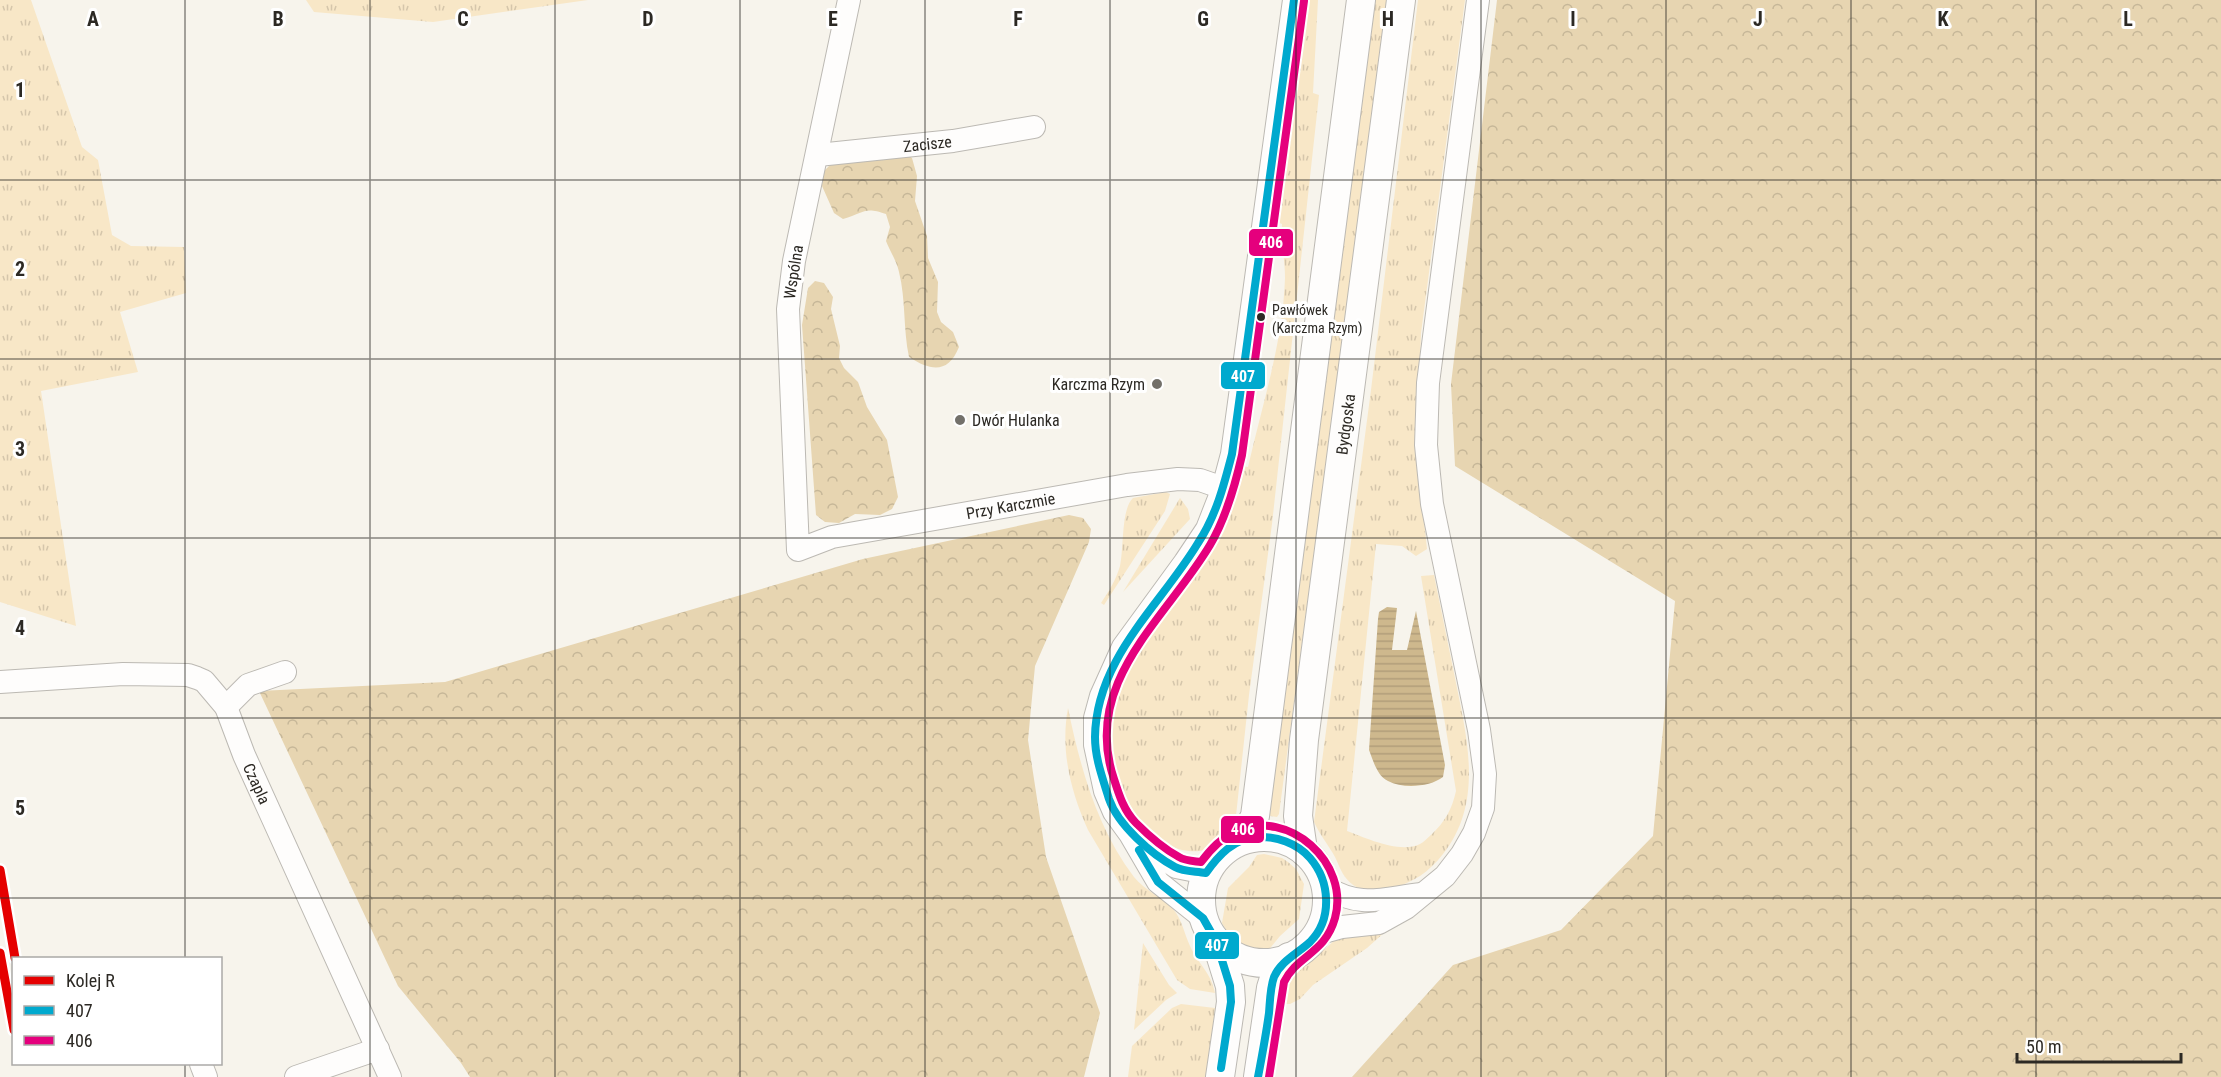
<svg xmlns="http://www.w3.org/2000/svg" width="2221" height="1077" font-family="'Roboto Condensed',sans-serif">
<style>
.grass{fill:url(#grass-tufts)}
.forest{fill:url(#forest-crowns)}
.water{fill:url(#water-rules)}
.lines{fill:none;stroke-linecap:round;stroke-linejoin:round}
.minor-casing{stroke:#bcb9b3;stroke-width:24}
.major-casing{stroke:#bcb9b3;stroke-width:30}
.minor{stroke:#fefdfc;stroke-width:22}
.major{stroke:#fefdfc;stroke-width:28}
.bus-1-casing{stroke:#fff;stroke-width:12}
.bus-2-casing{stroke:#fff;stroke-width:12}
.bus-1{stroke:#00a9ce;stroke-width:8}
.bus-2{stroke:#e5007d;stroke-width:8}
.rail-1-casing{stroke:#fff;stroke-width:14}
.rail-1{stroke:#e50000;stroke-width:9}
.grid{fill:none;stroke:#2c2924;stroke-width:1.5;stroke-opacity:0.55}
.bus-dot{fill:#2c2924;stroke:#fff;stroke-width:2}
.poi-dot{fill:#73706a;stroke:#fff;stroke-width:2}
.labels{text-anchor:middle;stroke-width:6;stroke-linejoin:round;paint-order:stroke}
.bus-label{font-size:14px;fill:#2c2924;stroke:#fff;text-anchor:start}
.street-label{font-size:16px;fill:#2c2924;stroke:#fff}
.poi-label{font-size:16px;fill:#2c2924;stroke:#fff;text-anchor:end}
.grid-label{font-size:20px;text-anchor:middle;font-weight:bold;fill:#2c2924;stroke:#fff;stroke-width:6;stroke-linejoin:round;paint-order:stroke}
.line-badge{stroke:#fff;stroke-width:2}
.badge-label{font-size:16px;text-anchor:middle;font-weight:bold;fill:#fff}
</style>
<defs>
<pattern id="grass-tufts" width="24" height="20" patternUnits="userSpaceOnUse" patternTransform="scale(1.5)"><rect width="24" height="20" fill="#f8e7c7"/><path d="M3 7l-1-3M5 7V3M7 7l1-3M15 17l-1-3M17 17v-4M19 17l1-3" fill="none" stroke="#d5c6ab"/></pattern>
<pattern id="forest-crowns" width="20" height="18" patternUnits="userSpaceOnUse" patternTransform="scale(1.5)"><rect width="20" height="18" fill="#e7d5b1"/><path d="M2 6a3 3 0 1 1 6 0M12 15a3 3 0 1 1 6 0" fill="none" stroke="#c6b798"/></pattern>
<pattern id="water-rules" width="6" height="5" patternUnits="userSpaceOnUse" patternTransform="scale(1.5)"><rect width="6" height="5" fill="#ceb88d"/><path d="M0 2.5h6" fill="none" stroke="#b19e7a"/></pattern>
</defs>
<rect width="100%" height="100%" fill="#f7f4ec"/>
<g class="grass">
<path d="M0,0H31L82,147L98,160L112,235L131,246L184,247L186,293L120,312L138,372L41,391L76,626L0,602Z"/>
<path d="M306,0H588L433,22L314,12Z"/>
<path d="M1305,0H1318L1313,93L1319,95L1272,524L1249,695L1235,825C1220,845 1208,855 1182,850C1159,845 1140,823 1129,803C1111,769 1104,725 1117,688C1119,681 1124,674 1128,668C1147,631 1174,600 1197,566C1218,535 1230,501 1243,466L1248,467C1262,405 1283,343 1285,278C1285,260 1281,242 1282,224L1275,221Z"/>
<path d="M1374,0H1388L1279,814L1277,817L1270,816L1269,812Z"/>
<path d="M1418,0H1465L1421,333L1417,454L1427,549L1416,556L1402,546L1376,544L1347,831C1366,838 1400,854 1420,844C1424,842 1427,838 1431,835C1445,822 1452,809 1456,791L1421,576L1434,575C1441,609 1448,644 1455,678C1467,738 1484,802 1443,854C1429,872 1414,882 1391,889C1373,894 1354,892 1343,874C1340,869 1338,863 1335,857C1329,846 1320,835 1314,822L1371,390Z"/>
<path d="M1166,492L1170,494L1165,511L1104,605L1101,603C1109,591 1116,580 1120,566C1124,548 1121,509 1133,498Z"/>
<path d="M1180,498L1188,509L1190,519L1123,592Z"/>
<path d="M1068,708C1080,767 1097,828 1134,877C1145,891 1161,896 1173,909C1182,919 1184,933 1190,946C1198,964 1211,972 1215,993L1190,989L1177,980L1088,830C1071,792 1060,751 1068,708Z"/>
<path d="M1264,854L1282,858L1288,862L1296,869L1304,884L1299,919L1280,936L1267,952L1245,949L1228,934L1222,923L1228,888L1249,867L1257,855Z"/>
<path d="M1395,923L1367,948L1313,985L1300,999L1290,1004H1283L1288,986L1294,975L1334,941Z"/>
<path d="M1143,943L1169,985L1177,993L1166,1000L1134,1030Z"/>
<path d="M1181,1004L1215,1008L1207,1077H1128L1132,1046L1172,1008Z"/>
</g>
<g class="forest">
<path d="M1497,0H2221V1077H1352L1453,965L1561,930L1653,836L1675,601L1455,466L1451,384Z"/>
<path d="M905,153L912,158L917,176L915,201L927,236L928,258L938,282L937,312L941,322L953,332L959,347C948,374 931,371 909,357C903,329 906,300 899,272C897,262 890,251 886,241L890,227L886,214C864,206 864,213 843,219L834,213L822,186L823,172L832,163Z"/>
<path d="M815,281L824,283L833,297L831,309L840,346L839,358L844,368L858,382L867,407L887,440L898,497L892,509L880,515L855,514L839,523L825,522L816,515L802,325L808,288Z"/>
<path d="M1069,515L1083,518L1091,529L1089,542L1035,666L1028,740L1046,857L1100,1013L1084,1077H470L461,1063L398,986L259,691L445,682L863,559Z"/>
</g>
<path class="water" d="M1387,607L1397,608L1392,650H1407L1416,611L1445,765L1443,777C1430,787 1403,789 1388,781C1377,776 1373,760 1369,750L1378,619L1379,612Z"/>
<g class="lines">
<defs>
<g id="minor">
<path id="s1" d="M849,0L794,261L788,309L798,550L832,537L1127,485L1178,479L1200,480L1223,488"/>
<path id="s2" d="M818,155L953,141L1034,127"/>
<path id="s3" d="M0,682L123,674L188,675L197,678L204,681L226,707L244,755L390,1077"/>
<path d="M226,707L248,685L285,672"/>
<path d="M1136,839L1176,867L1206,873"/>
<path d="M1325,887C1362,909 1382,898 1422,894"/>
<path d="M1203,918L1158,882L1130,834L1114,812L1105,791L1095,745V718L1101,696L1123,647L1185,562L1207,529L1223,488L1232,454L1294,0"/>
<path d="M1317,934L1342,927L1379,923L1406,908L1445,876L1462,854L1474,833L1483,808L1485,774L1479,730L1432,504L1426,445L1428,383L1478,0"/>
<path d="M201,1064L206,1077"/>
<path d="M296,1077L378,1049"/>
</g>
<g id="major">
<circle cx="1264" cy="900" r="63"/>
<path d="M1236,842L1249,828L1255,816L1361,0"/>
<path id="s4" d="M1303,850L1298,816L1304,740L1401,0"/>
<path d="M1216,941L1230,986L1231,1002L1220,1077"/>
<path d="M1258,1077L1271,988L1276,972L1289,957"/>
</g>
</defs>
<use href="#minor" class="minor-casing"/>
<use href="#major" class="major-casing"/>
<use href="#minor" class="minor"/>
<use href="#major" class="major"/>
<defs>
<g id="bus-1">
<path d="M1139,850L1158,882L1203,918L1216,941L1230,986L1231,1002L1221,1068"/>
<path d="M1258,1077C1262,1056 1266,1035 1269,1013C1270,1002 1270,988 1274,977C1281,961 1297,954 1310,942C1333,919 1330,881 1310,858C1297,843 1276,836 1257,837C1234,838 1218,856 1206,873C1196,871 1184,872 1175,867C1151,854 1118,825 1109,799C1103,779 1095,759 1095,737C1096,658 1160,606 1198,543C1216,516 1224,485 1232,454L1294,0"/>
</g>
<path id="bus-2" d="M1269,1077L1284,982C1297,955 1325,954 1335,918C1350,863 1289,808 1236,831C1221,838 1211,849 1201,862C1194,861 1185,861 1179,857C1164,849 1148,835 1136,823C1124,811 1119,795 1114,779C1081,682 1166,619 1210,545C1226,518 1235,486 1242,455L1304,1"/>
</defs>
<use href="#bus-1" class="bus-1-casing"/>
<use href="#bus-2" class="bus-2-casing"/>
<use href="#bus-1" class="bus-1"/>
<use href="#bus-2" class="bus-2"/>
<defs>
<g id="rail-1">
<path d="M0,870L15,958"/>
<path d="M0,953L14,1030"/>
</g>
</defs>
<use href="#rail-1" class="rail-1-casing"/>
<use href="#rail-1" class="rail-1"/>
</g>
<path class="grid" d="M185,0V958M370,0V1077M555,0V1077M740,0V1077M925,0V1077M1110,0V1077M1296,0V1077M1481,0V1077M1666,0V1077M1851,0V1077M2036,0V1077M0,180H2221M0,359H2221M0,538H2221M0,718H2221M0,898H2221M185,1064V1077"/>
<circle class="bus-dot" cx="1261" cy="317" r="5"/>
<g class="poi-dot">
<circle cx="1157" cy="384" r="6"/>
<circle cx="960" cy="420" r="6"/>
</g>
<g class="labels">
<g class="bus-label">
<text x="1272" y="315">Pawłówek<tspan x="1272" dy="18">(Karczma Rzym)</tspan></text>
</g>
<g class="street-label">
<text dy="6" stroke="none"><textPath href="#s2" startOffset="110">Zacisze</textPath></text>
<text transform="translate(793 272) rotate(-81)" y="6">Wspólna</text>
<text dy="6" stroke="none"><textPath href="#s4" startOffset="429">Bydgoska</textPath></text>
<text dy="6" stroke="none"><textPath href="#s1" startOffset="774">Przy Karczmie</textPath></text>
<text dy="6" stroke="none"><textPath href="#s3" startOffset="322">Czapla</textPath></text>
</g>
<g class="poi-label">
<text x="1145" y="390">Karczma Rzym</text>
<text x="972" y="426" text-anchor="start">Dwór Hulanka</text>
</g>
</g>
<g class="grid-label">
<text x="93" y="26">A</text>
<text x="278" y="26">B</text>
<text x="463" y="26">C</text>
<text x="648" y="26">D</text>
<text x="833" y="26">E</text>
<text x="1018" y="26">F</text>
<text x="1203" y="26">G</text>
<text x="1388" y="26">H</text>
<text x="1573" y="26">I</text>
<text x="1758" y="26">J</text>
<text x="1943" y="26">K</text>
<text x="2128" y="26">L</text>
<text x="20" y="97">1</text>
<text x="20" y="276">2</text>
<text x="20" y="456">3</text>
<text x="20" y="635">4</text>
<text x="20" y="815">5</text>
</g>
<g class="line-badge">
<rect x="1248" y="228" width="46" height="29" rx="6" fill="#e5007d"/>
<rect x="1220" y="361" width="46" height="29" rx="6" fill="#00a9ce"/>
<rect x="1220" y="815" width="45" height="29" rx="6" fill="#e5007d"/>
<rect x="1194" y="931" width="46" height="29" rx="6" fill="#00a9ce"/>
</g>
<g class="badge-label">
<text x="1271" y="248">406</text>
<text x="1243" y="382">407</text>
<text x="1243" y="835">406</text>
<text x="1217" y="951">407</text>
</g>
<rect x="12" y="957" width="210" height="108" fill="#ffffff" stroke="#aba9a7" stroke-width="1.5"/>
<rect x="24" y="976" width="30" height="9" fill="#e50000" stroke="#aba9a7" stroke-width="1.5"/>
<text x="66" y="987" font-size="18" fill="#2c2924">Kolej R</text>
<rect x="24" y="1006" width="30" height="9" fill="#00a9ce" stroke="#aba9a7" stroke-width="1.5"/>
<text x="66" y="1017" font-size="18" fill="#2c2924">407</text>
<rect x="24" y="1036" width="30" height="9" fill="#e5007d" stroke="#aba9a7" stroke-width="1.5"/>
<text x="66" y="1047" font-size="18" fill="#2c2924">406</text>
<path d="M2017 1053v9h164v-9" fill="none" stroke="#2c2924" stroke-width="3"/>
<text x="2026" y="1053" font-size="18" fill="#2c2924" stroke="#ffffff" stroke-width="4.5" paint-order="stroke">50 m</text>
</svg>
